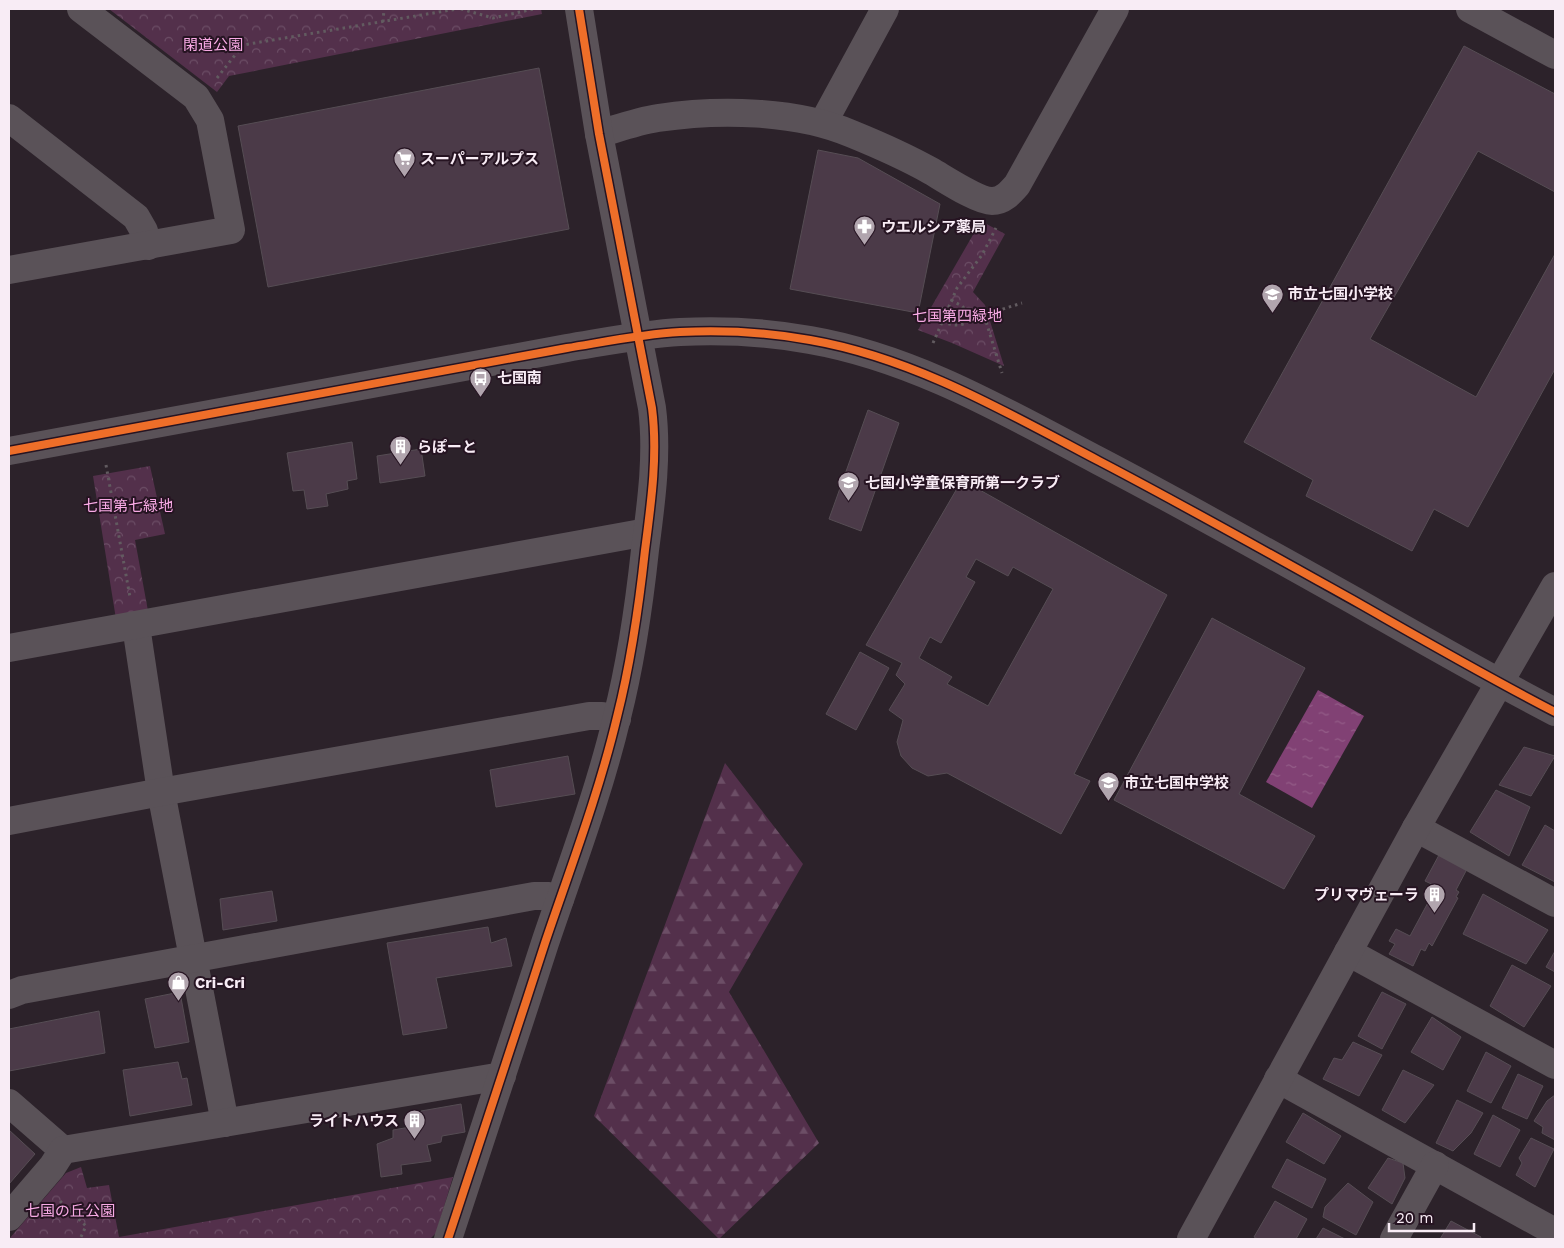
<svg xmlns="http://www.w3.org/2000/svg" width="1564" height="1248" font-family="'Work Sans','Noto Sans JP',sans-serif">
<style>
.forest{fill:url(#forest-firs)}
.park{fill:url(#park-crowns)}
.water{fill:url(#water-ripples)}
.building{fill:#4b3a48;stroke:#564d54;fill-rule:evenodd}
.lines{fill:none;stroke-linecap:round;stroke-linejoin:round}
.path{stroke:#625b60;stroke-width:3;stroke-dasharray:2.5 4;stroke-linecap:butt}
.minor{stroke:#5a5258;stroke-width:28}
.cycleway-casing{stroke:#261422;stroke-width:11}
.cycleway{stroke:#ee6e29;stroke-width:8}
.labels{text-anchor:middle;stroke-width:4;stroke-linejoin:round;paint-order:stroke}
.park-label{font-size:15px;fill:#f8aae5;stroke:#261422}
.poi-label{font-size:15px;font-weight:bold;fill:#f8ecf5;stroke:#261422;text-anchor:start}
</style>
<defs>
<pattern id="forest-firs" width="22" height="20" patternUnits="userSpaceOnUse" patternTransform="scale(1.25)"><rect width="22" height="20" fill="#53304b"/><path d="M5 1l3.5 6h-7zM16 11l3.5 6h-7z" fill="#6c4e66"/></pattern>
<pattern id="park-crowns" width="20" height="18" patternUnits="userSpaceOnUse" patternTransform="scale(1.25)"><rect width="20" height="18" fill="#53304b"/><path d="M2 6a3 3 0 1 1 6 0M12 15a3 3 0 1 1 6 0" fill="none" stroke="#6c4e66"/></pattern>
<pattern id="water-ripples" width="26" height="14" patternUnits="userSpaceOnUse" patternTransform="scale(1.25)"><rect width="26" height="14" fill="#814174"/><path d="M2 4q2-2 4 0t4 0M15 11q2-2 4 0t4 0" fill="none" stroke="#945d88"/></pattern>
</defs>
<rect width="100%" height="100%" fill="#2c222a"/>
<path class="forest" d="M725,763L803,864L729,992L819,1143L719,1239L594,1116Z"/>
<g class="park">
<path d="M109,9H541L542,14L229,76L217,92Z"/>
<path d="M981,221L1005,234L973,292L985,305L1004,366L952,343L918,330Z"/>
<path d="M150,466L165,534L135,540L148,611L116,619L93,476Z"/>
<path d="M81,1167L87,1188L109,1185L119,1237L453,1177L436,1233L430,1239H9L66,1173Z"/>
</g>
<path class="water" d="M1318,690L1364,716L1312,808L1266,782Z"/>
<g class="building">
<path d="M1464,46L1555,94V192L1478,151L1370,339L1476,397L1555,254V369L1468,527L1434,509L1412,551L1306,496L1313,480L1244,442Z"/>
<path d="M539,68L569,229L268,287L238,126Z"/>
<path d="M818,150L858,158L940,204L918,313L790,289Z"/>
<path d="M868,410L899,423L861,531L829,519Z"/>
<path d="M352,442L357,479L347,481L348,489L326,494L328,506L307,509L304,490L293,491L287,453Z"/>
<path d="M421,449L425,476L380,483L377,456Z"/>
<path d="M962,480L1167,595L1074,774L1090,781L1061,834L947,773L928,776L912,768L901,756L897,742L903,720L889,710L905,684L896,675L902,663L866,645ZM976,559L1008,576L1013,567L1053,589L988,706L947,684L952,677L919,658L930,637L941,643L975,582L966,577Z"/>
<path d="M1212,618L1305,668L1239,794L1315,836L1284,889L1114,800Z"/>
<path d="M860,652L889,668L856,730L826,714Z"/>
<path d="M1524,747L1555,756L1531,796L1499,785Z"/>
<path d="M568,756L575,794L496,807L490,770Z"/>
<path d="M1496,790L1530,807L1509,856L1470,832Z"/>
<path d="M1545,825L1555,831V882L1522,865Z"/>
<path d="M1439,855L1467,869L1456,890L1459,892L1456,897L1458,898L1432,946L1429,943L1425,951L1421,949L1413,966L1389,954L1395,944L1389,941L1396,929L1410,936L1431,897L1434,899L1440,888L1425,881Z"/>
<path d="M272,891L277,921L223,930L220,899Z"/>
<path d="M1483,894L1548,930L1526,964L1463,934Z"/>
<path d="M488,927L491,943L506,938L512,966L436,978L447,1028L403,1035L387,943Z"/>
<path d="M1555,951V972L1546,967Z"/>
<path d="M1512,965L1551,986L1524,1027L1490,1006Z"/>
<path d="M180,992L189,1042L155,1048L145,999Z"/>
<path d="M1382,992L1406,1004L1382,1049L1358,1036Z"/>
<path d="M99,1011L105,1053L9,1071V1029Z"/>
<path d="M1432,1017L1461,1037L1443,1070L1411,1052Z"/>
<path d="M1353,1042L1382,1055L1359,1096L1323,1079L1334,1058L1342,1060Z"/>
<path d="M1486,1052L1511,1066L1491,1103L1467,1091Z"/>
<path d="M178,1062L182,1079L187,1078L192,1105L130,1116L123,1070Z"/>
<path d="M1403,1070L1434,1085L1405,1123L1382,1110Z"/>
<path d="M1518,1074L1543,1086L1527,1119L1502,1108Z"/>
<path d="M1555,1095V1140L1542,1133L1543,1127L1534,1121L1547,1101Z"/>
<path d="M1457,1100L1483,1113L1471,1133L1453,1151L1436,1143Z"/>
<path d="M461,1104L465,1132L442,1136L441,1142L427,1145L431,1161L401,1165L402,1174L381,1177L377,1144L393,1138V1130L422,1125L421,1111Z"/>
<path d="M1303,1113L1341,1136L1324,1164L1286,1142Z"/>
<path d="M1493,1115L1520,1130L1500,1167L1474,1154Z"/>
<path d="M9,1130L35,1154L9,1184Z"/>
<path d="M1531,1138L1554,1149L1535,1187L1516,1175L1522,1163L1519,1158Z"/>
<path d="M1388,1158L1403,1163L1405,1178L1392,1204L1368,1188Z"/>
<path d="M1287,1159L1326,1179L1312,1208L1272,1187Z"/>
<path d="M1348,1183L1373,1202L1356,1235L1323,1217L1325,1207Z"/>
<path d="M1275,1201L1307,1219L1296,1239H1258L1254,1237Z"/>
<path d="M1451,1221L1481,1237L1480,1239H1440Z"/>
<path d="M1323,1228L1345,1239H1316Z"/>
</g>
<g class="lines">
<g class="path">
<path d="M461,9L493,18L534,9"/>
<path d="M383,22L384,9"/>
<path d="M217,78L243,45L457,9"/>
<path d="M951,300L962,306L973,318"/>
<path d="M984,315L1022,303"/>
<path d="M942,322C966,330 964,320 984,315L1002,373"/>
<path d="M933,343L957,288L982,255L996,228"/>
<path d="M106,465L130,597"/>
<path d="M60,1201L86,1226L80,1239"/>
</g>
<g class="minor">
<path d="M1470,9L1555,55"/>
<path d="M9,118L136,217L144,231L148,246"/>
<path d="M823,123L885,9"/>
<path d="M599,134C619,128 638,121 658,118C718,109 796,110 852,134C879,145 906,157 931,171C945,179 978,201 992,201C1003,201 1010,193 1017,185L1115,9"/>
<path d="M9,270L231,230L210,120L196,97L81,9"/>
<path d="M9,451L567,348C604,342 642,334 680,332C723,330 767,332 810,340C914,358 1006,412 1099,461C1187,507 1274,556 1360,604C1425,641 1489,678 1555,712"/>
<path d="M136,626L161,792L225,1123"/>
<path d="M9,648L647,532"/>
<path d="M9,821L161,792L589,716H602L617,719"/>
<path d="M1416,828L1555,903"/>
<path d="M1348,952L1555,1065"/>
<path d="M9,995L22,990L534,896H549L560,899"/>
<path d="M1278,1079L1555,1232"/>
<path d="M9,1103L63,1150"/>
<path d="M9,1217L52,1167L63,1150L502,1076"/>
<path d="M448,1239C480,1141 513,1042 545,943C570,869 599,793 617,717C631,662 639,606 645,550C651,504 658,455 652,408L599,134L579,9"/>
<path d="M1191,1239L1416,828L1555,586"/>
<path d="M1394,1239L1435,1165"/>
</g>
<defs>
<g id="cycleway">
<path d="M9,451L567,348C604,342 642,334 680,332C723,330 767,332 810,340C914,358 1006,412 1099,461C1187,507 1274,556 1360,604C1425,641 1489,678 1555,712"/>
<path d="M448,1239C480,1141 513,1042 545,943C570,869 599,793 617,717C631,662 639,606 645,550C651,504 658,455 652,408L599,134L579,9"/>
</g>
</defs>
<use href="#cycleway" class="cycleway-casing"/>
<use href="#cycleway" class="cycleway"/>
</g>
<defs>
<symbol id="supermarket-pin" viewBox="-11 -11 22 30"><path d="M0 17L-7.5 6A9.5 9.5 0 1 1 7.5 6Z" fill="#b1a5ae" stroke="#261422"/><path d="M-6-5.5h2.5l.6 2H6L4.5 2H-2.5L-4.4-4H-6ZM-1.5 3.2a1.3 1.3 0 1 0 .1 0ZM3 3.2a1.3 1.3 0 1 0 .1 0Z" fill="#fff"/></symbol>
<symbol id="pharmacy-pin" viewBox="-11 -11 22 30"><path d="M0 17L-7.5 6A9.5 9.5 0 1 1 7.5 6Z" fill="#b1a5ae" stroke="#261422"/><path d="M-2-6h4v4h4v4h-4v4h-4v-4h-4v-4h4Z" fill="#fff"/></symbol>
<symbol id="school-pin" viewBox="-11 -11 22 30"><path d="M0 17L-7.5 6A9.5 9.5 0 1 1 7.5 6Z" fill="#b1a5ae" stroke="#261422"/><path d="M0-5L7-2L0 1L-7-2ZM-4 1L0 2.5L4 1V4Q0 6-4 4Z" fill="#fff"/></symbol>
<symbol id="bus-pin" viewBox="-11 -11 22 30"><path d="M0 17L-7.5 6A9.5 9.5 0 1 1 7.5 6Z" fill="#b1a5ae" stroke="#261422"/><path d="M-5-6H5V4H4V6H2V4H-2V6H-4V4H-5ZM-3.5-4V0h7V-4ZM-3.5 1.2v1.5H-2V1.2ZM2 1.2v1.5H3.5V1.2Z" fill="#fff"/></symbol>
<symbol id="building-pin" viewBox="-11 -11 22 30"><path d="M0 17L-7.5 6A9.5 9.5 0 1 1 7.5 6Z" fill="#b1a5ae" stroke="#261422"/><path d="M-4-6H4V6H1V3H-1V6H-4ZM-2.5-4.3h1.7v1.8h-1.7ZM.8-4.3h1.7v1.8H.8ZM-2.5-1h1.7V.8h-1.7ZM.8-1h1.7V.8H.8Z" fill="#fff"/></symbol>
<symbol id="shop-pin" viewBox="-11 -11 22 30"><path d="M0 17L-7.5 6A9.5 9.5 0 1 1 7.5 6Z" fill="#b1a5ae" stroke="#261422"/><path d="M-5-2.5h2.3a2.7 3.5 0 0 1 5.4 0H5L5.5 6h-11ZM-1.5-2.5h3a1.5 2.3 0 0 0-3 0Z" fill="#fff"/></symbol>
</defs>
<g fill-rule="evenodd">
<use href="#supermarket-pin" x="392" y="146" width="25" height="34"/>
<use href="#pharmacy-pin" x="852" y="214" width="25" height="34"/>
<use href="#school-pin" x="1260" y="282" width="25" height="34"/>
<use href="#bus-pin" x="468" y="366" width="25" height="34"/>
<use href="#building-pin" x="388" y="434" width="25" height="34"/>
<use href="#school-pin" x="836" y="470" width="25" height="34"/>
<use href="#school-pin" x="1096" y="770" width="25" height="34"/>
<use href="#building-pin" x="1422" y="882" width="25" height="34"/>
<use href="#shop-pin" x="166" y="970" width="25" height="34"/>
<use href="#building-pin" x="402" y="1108" width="25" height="34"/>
</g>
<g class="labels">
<g class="park-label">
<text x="213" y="50">閑道公園</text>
<text x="957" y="321">七国第四緑地</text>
<text x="128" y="511">七国第七緑地</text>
<text x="70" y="1216">七国の丘公園</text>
</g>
<g class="poi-label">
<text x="420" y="164">スーパーアルプス</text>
<text x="881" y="232">ウエルシア薬局</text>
<text x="1288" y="299">市立七国小学校</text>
<text x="497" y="383">七国南</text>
<text x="417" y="452">らぽーと</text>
<text x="865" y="488">七国小学童保育所第一クラブ</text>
<text x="1124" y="788">市立七国中学校</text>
<text x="1419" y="900" text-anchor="end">プリマヴェーラ</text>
<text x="195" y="988">Cri-Cri</text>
<text x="399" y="1126" text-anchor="end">ライトハウス</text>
</g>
</g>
<rect width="1564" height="1248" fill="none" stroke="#f8ecf5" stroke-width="20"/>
<path d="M1389 1223v8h85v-8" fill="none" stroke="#f8ecf5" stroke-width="2.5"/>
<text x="1396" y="1223" font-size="15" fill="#f8ecf5" stroke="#261422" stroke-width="4" paint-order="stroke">20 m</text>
</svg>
